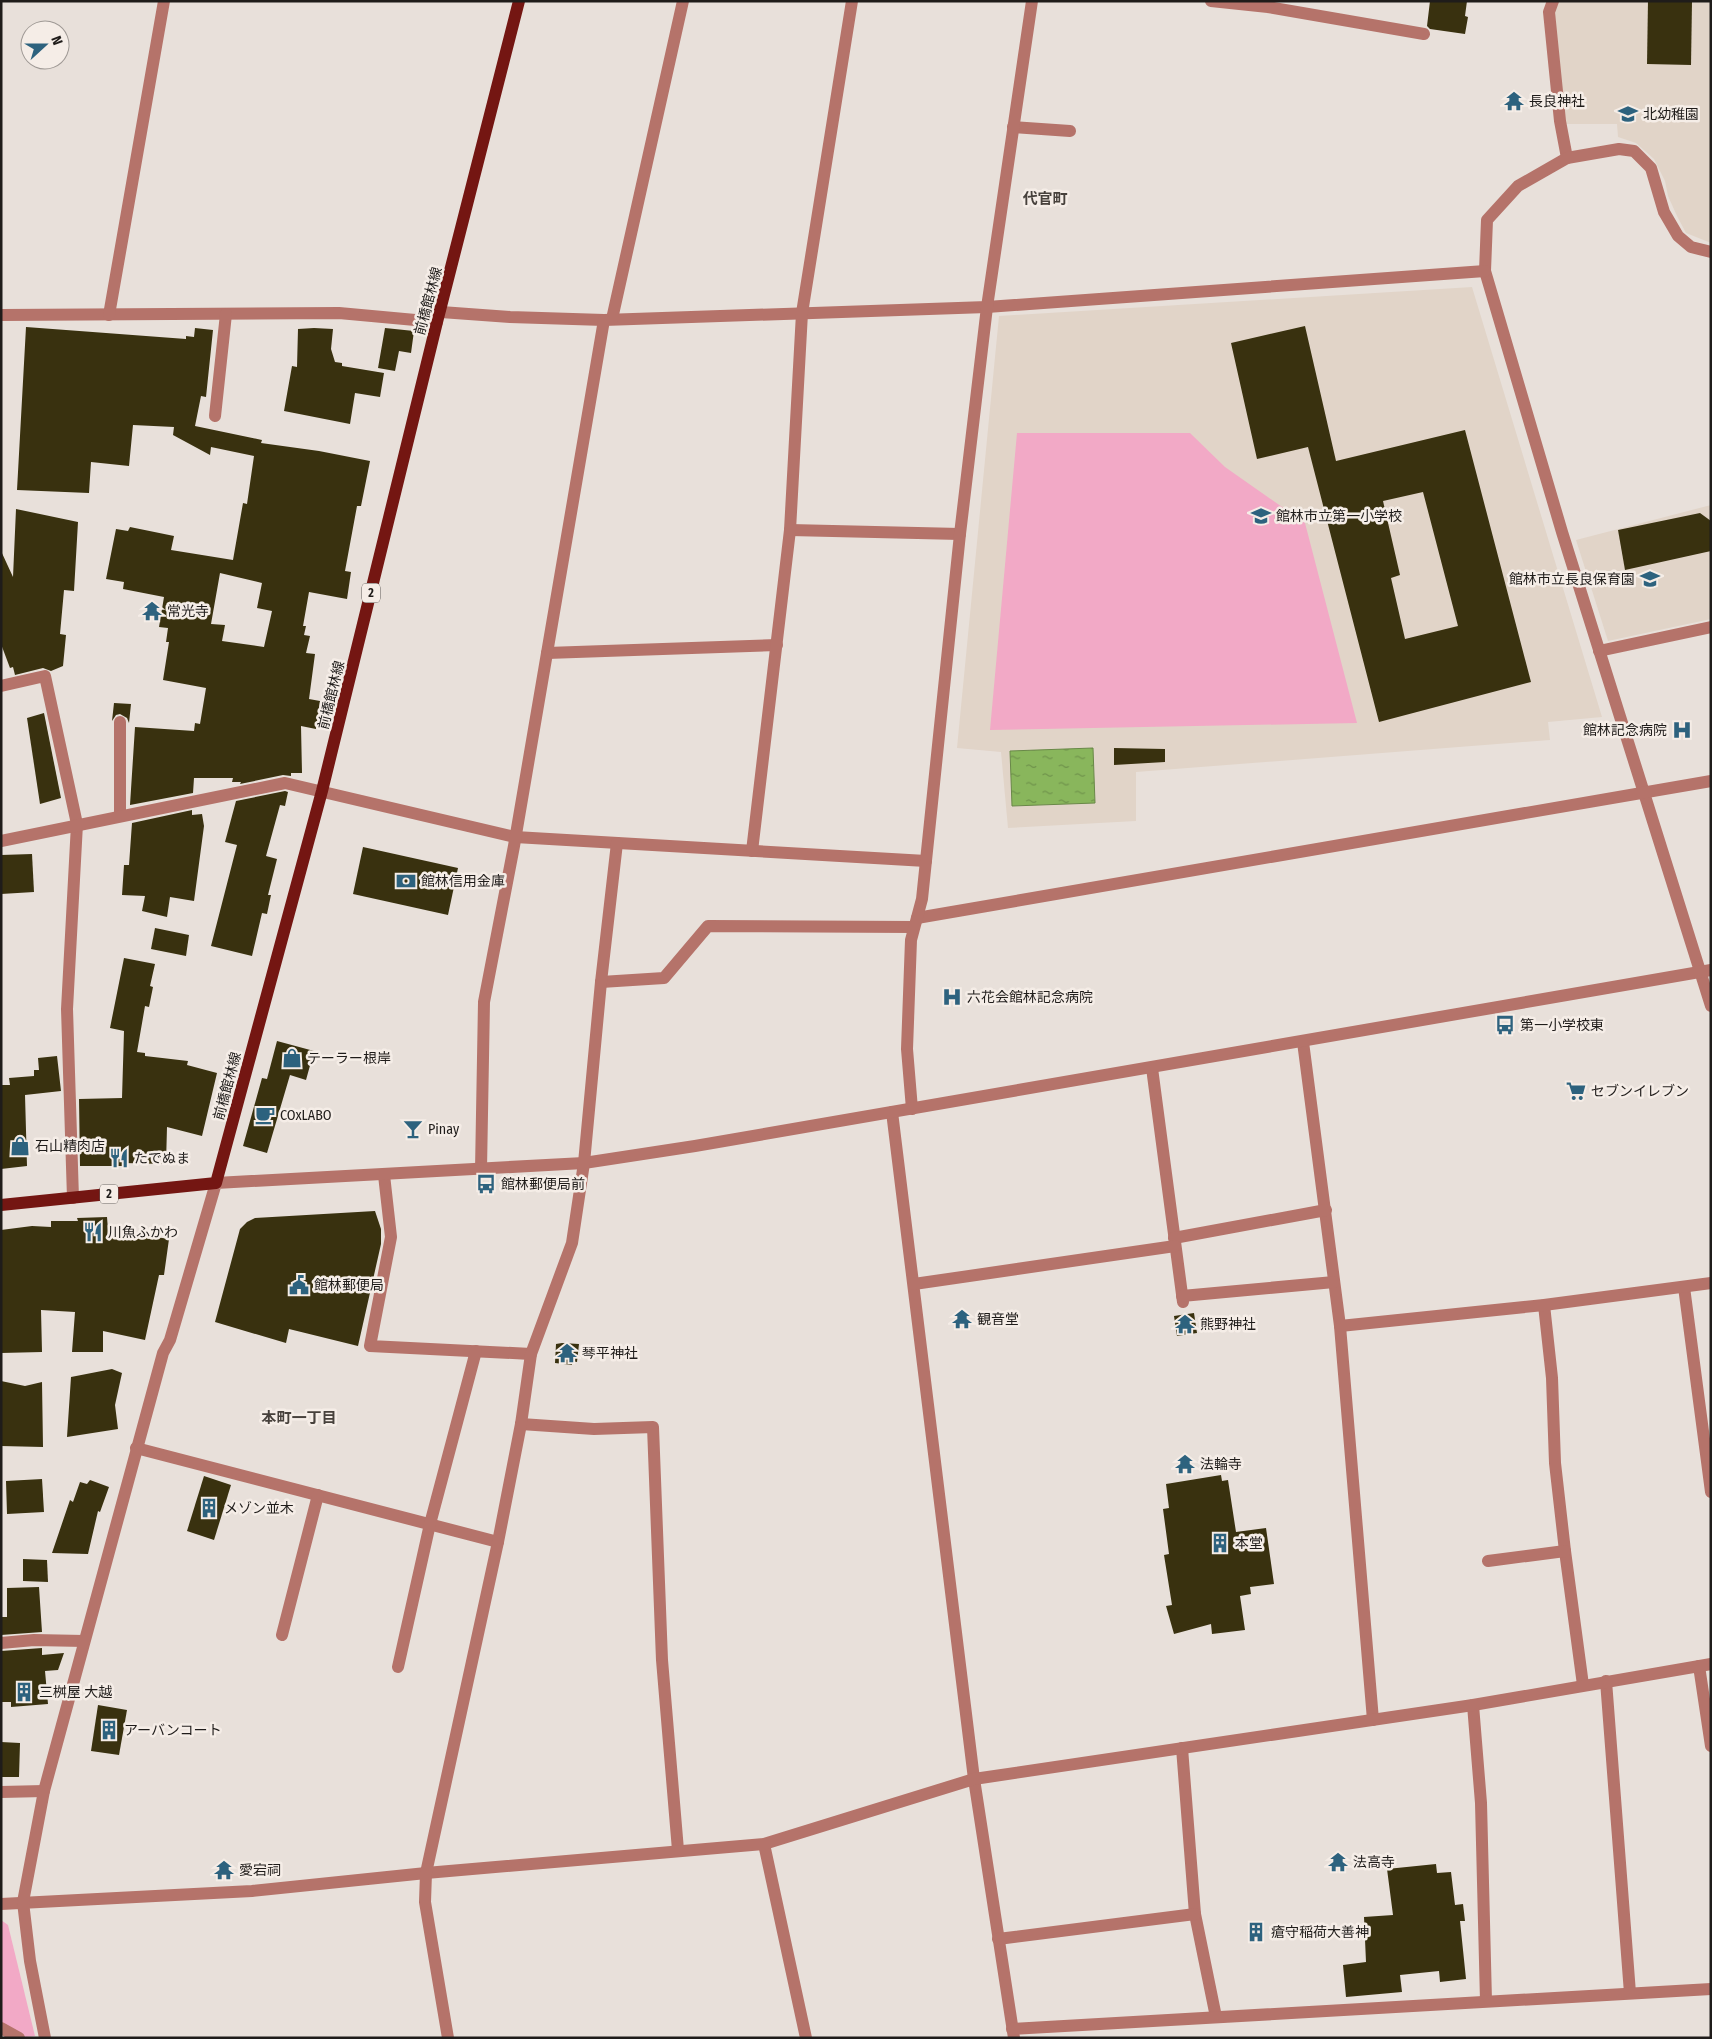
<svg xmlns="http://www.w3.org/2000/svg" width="1712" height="2039" font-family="'Fira Sans Condensed','Noto Sans JP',sans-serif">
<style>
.built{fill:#e1d4c8}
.green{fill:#f2a9c6}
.water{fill:url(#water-ripples);stroke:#698848}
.building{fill:#39310f;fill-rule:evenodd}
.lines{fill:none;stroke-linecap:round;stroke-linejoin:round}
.minor{stroke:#b5736a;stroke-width:12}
.major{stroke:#741612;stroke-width:12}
.labels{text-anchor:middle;stroke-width:5;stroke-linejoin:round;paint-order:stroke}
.shield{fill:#f5ede7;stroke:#5f5b58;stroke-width:1}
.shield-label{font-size:12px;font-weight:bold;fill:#1f1c1a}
.poi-label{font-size:14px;fill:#1f1c1a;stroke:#f5ede7;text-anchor:start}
.street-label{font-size:14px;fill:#1f1c1a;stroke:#f5ede7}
.neighbourhood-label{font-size:15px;font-weight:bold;fill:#47413c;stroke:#f5ede7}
</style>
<defs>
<pattern id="water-ripples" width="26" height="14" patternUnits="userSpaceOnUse" patternTransform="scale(1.25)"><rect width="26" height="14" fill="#89b65c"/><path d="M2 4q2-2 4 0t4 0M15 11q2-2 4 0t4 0" fill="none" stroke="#6f934b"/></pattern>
</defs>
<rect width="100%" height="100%" fill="#e8e0da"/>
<g class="built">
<path d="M1557,1H1711V243L1686,233L1677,216L1668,196L1665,181L1654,159L1636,143L1618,137L1617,124H1564L1553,15Z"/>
<path d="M1472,287L1602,717L1548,722L1550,740L1136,772V821L1008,828L1001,752L957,748L999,316Z"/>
<path d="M1711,505V619L1608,641L1576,540Z"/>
</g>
<g class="green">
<path d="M1017,433H1190L1225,467L1305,523L1357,723L990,730Z"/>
<path d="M1,1920L8,1925L35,2036L26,2037L1,2023Z"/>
</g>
<path class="water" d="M1093,748L1095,803L1012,806L1010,751Z"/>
<g class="building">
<path d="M1430,1H1467L1465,16L1468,17L1465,34L1430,29L1427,26Z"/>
<path d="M1648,1H1692L1691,65L1647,64Z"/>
<path d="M1305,326L1336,461L1465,430L1531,682L1379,722L1308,447L1257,459L1231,343ZM1423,492L1458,626L1405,639L1391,578L1400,575L1383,501Z"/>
<path d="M26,327L186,339V336L194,337L195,328L213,330L206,397L201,396L195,426L262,440L261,443L319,451L370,461L361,506H357L345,571L351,572L347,599L309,592L303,626H306L304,635L310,636L306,653L315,654L309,699L320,701L316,729L301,726L302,773H291V776L283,775L240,784L241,782H232L233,778H194L193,793L130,805L135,727L194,731L195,723L200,724L206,688L163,680L169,642H166L168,628L159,627L164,597L123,589L124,582L106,579L116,529L128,531L130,527L174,536L171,550L233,560L243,503L247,504L254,456L211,447L210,455L173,435L174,427L133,425L129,466L91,462L89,493L17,490ZM220,573L262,583L257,608L272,611L264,647L222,641L225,625L211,624Z"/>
<path d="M314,328L333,329L331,349L335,362L342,363V366L384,373L380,397L355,393L350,424L284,411L292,366L297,367L298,329Z"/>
<path d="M385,328L414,331L411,353L399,351L395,371L378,368Z"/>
<path d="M16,509L78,522L74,591L64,590L60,634L66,635L63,666L51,671L43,668L15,675L13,667L10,668L1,644V551L13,577Z"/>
<path d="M1700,513L1711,521V551L1625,570L1618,530Z"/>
<path d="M114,703L131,704L129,723L127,718L120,714L116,715L112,721Z"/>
<path d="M44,713L61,798L40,804L27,718Z"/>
<path d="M1114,748L1165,749V762L1114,765Z"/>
<path d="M285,791L288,792L285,806L280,805L266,856L277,859L268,895H271L267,914L262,913L252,956L211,946L237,845L225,842L236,801Z"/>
<path d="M192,810V815L202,814L204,826L194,901L170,897L167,917L142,911L145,896L122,895L124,865H129L132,823Z"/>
<path d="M363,847L458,868L448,915L353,894Z"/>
<path d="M32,854L34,892L1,894V855Z"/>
<path d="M155,928L189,935L186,956L151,949Z"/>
<path d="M124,958L155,964L150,986L153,987L149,1007L145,1006L137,1052L145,1053V1056L188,1061L187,1065L217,1073L202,1136L167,1127L166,1164L123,1163V1166H80L79,1099L122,1098L124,1031L110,1028Z"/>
<path d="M277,1041L314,1051L306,1080L290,1075L267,1153L243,1146L262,1078L267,1079Z"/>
<path d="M57,1056L61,1091L25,1095L27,1166L1,1169V1085H10L9,1078L34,1076V1070H39L38,1058Z"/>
<path d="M375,1211L381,1229V1244L358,1346L289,1329L286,1343L215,1322L240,1229L247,1222L255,1218Z"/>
<path d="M107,1217L108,1230L169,1239L164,1275H159L145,1340L103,1331V1352H72L75,1312L41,1310L42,1352L1,1353V1230L32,1226L51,1227V1221H78L77,1218Z"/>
<path d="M1194,1313L1197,1333L1177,1336L1174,1316Z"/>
<path d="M562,1343L579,1344L577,1362L572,1361V1365L555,1363L556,1344Z"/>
<path d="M112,1369L122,1373L115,1405L118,1429L67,1437L71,1377Z"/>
<path d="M1,1381L25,1386L42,1382L43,1447L1,1446Z"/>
<path d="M1221,1475L1222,1481L1228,1480L1236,1532L1266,1528L1274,1584L1250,1587L1251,1594L1240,1596L1245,1630L1212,1634L1211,1624L1174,1634L1166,1606L1172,1605L1164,1555L1169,1554L1163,1509L1169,1508L1166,1484Z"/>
<path d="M204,1476L231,1485L214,1540L187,1531Z"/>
<path d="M42,1479L44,1512L7,1514L6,1481Z"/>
<path d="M90,1480L109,1487L100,1512L98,1511L88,1554L52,1553L70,1500L73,1502L80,1482L87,1484Z"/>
<path d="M23,1559L47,1560L48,1582L23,1581Z"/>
<path d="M39,1587L42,1632L1,1635V1617H7V1588Z"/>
<path d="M42,1648V1655L64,1653L58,1670L45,1671L48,1704L11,1707V1702H1V1651Z"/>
<path d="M98,1705L127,1710L119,1755L91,1751Z"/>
<path d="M1,1742L20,1743L19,1777H1Z"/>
<path d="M1436,1864L1437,1873L1451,1872L1455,1905L1463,1904L1465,1921H1460L1466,1979L1440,1982L1439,1971L1400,1975L1402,1992L1346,1997L1343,1965L1366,1962L1364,1917L1393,1915L1387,1869Z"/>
</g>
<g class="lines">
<g class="minor">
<path d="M1211,1L1268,7L1424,34"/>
<path d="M1553,1L1549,12L1560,121L1567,158"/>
<path d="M1013,127L1070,131"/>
<path d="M1711,252L1691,247L1678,236L1664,212L1651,168L1634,151L1619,149L1567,158L1518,186L1487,220L1485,271L1562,532L1711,1006"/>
<path d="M441,312L510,317L604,320L987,307L1485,271"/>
<path d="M1,315L339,313L437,322"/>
<path d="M109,315L164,1"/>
<path d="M612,319L683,1"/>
<path d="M215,416L226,314"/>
<path d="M790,530L960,534"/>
<path d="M1599,651L1711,627"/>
<path d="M547,653L777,645"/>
<path d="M1,686L45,676L77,824L67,1009L73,1198"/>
<path d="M120,722V816"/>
<path d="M1,841L285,783L515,837L926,861"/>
<path d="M752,851L790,530L802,313L852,1"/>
<path d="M917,918L1711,781"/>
<path d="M601,982L664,978L708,926L914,927"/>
<path d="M1303,1042L1340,1326L1373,1720"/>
<path d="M1152,1068L1183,1302"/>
<path d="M912,1109L907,1049L911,940L922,899L960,534L987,307L1032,1"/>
<path d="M892,1112L974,1779L1014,2038"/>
<path d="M481,1170L484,1002L514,846L604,320"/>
<path d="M384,1175L391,1237L370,1346L531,1354"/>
<path d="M1174,1238L1326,1210"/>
<path d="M914,1284L1175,1246"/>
<path d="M1684,1287L1711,1492"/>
<path d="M1182,1296L1334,1282"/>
<path d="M1544,1305L1552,1378L1555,1463L1565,1551L1583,1685"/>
<path d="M1340,1326L1544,1305L1711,1283"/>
<path d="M521,1424L594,1429L653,1427L662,1660L678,1850"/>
<path d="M136,1448L498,1542"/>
<path d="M1488,1561L1565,1551"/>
<path d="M282,1635L318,1495"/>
<path d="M1,1643L34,1640L84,1641"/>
<path d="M1699,1666L1711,1746"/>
<path d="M398,1667L430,1524L476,1351"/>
<path d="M1606,1681L1630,1993"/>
<path d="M1473,1705L1481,1803L1486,2001"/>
<path d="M1182,1748L1195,1914L1216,2017"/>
<path d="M1,1792L44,1791"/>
<path d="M764,1844L806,2038"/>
<path d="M1,1904L252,1891L426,1873L764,1844L974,1779L1473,1705L1711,1664"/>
<path d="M998,1939L1195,1914"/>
<path d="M1,2028L19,2038"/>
<path d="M1012,2029L1711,1989"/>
<path d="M45,2038L30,1961L23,1902L44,1791L163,1353L170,1340L216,1183L584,1163L695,1146L1711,970"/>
<path d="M448,2038L425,1902L426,1873L498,1542L521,1424L531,1354L572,1243L584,1163L601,982L617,843"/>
</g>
<path class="major" d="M1,1205L216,1183L322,791L437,322L519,1"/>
</g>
<defs>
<symbol id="temple-bare" viewBox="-9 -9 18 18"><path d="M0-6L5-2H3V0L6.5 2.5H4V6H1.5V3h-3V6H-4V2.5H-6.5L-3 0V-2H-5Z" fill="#2d627e" stroke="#f5ede7" stroke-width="2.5" paint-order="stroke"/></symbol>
<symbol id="school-bare" viewBox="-9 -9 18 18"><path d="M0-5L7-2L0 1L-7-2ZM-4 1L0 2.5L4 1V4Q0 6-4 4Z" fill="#2d627e" stroke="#f5ede7" stroke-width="2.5" paint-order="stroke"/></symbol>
<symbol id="hospital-bare" viewBox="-9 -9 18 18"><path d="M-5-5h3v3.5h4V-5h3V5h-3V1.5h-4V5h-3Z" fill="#2d627e" stroke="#f5ede7" stroke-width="2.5" paint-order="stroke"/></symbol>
<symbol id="bank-bare" viewBox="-9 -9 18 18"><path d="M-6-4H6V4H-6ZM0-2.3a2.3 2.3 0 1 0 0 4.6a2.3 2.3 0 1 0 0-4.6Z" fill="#2d627e" stroke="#f5ede7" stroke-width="2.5" paint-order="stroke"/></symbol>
<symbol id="bus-bare" viewBox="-9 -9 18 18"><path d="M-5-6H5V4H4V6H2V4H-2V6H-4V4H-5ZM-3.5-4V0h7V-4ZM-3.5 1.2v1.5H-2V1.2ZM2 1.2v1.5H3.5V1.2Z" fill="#2d627e" stroke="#f5ede7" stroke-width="2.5" paint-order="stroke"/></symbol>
<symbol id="shop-bare" viewBox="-9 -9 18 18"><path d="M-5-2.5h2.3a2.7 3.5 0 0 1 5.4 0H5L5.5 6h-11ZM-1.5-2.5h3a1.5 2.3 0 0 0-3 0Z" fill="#2d627e" stroke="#f5ede7" stroke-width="2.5" paint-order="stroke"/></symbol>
<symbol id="supermarket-bare" viewBox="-9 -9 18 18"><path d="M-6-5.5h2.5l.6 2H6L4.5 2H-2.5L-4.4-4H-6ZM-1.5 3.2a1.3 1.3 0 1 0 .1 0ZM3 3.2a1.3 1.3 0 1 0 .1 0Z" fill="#2d627e" stroke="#f5ede7" stroke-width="2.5" paint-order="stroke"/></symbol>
<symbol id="cafe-bare" viewBox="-9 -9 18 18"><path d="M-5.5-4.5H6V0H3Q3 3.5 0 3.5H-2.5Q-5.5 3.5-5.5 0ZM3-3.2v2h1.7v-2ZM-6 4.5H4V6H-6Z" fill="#2d627e" stroke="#f5ede7" stroke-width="2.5" paint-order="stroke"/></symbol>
<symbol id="bar-bare" viewBox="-9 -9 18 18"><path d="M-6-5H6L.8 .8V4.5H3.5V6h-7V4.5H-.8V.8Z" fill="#2d627e" stroke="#f5ede7" stroke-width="2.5" paint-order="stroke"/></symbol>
<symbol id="restaurant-bare" viewBox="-9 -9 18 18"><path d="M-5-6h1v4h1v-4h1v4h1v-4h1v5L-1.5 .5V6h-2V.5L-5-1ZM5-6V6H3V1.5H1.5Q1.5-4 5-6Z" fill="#2d627e" stroke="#f5ede7" stroke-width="2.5" paint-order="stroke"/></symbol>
<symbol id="civic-bare" viewBox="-9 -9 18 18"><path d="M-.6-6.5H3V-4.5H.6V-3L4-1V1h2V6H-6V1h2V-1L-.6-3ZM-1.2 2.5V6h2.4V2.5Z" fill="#2d627e" stroke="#f5ede7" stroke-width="2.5" paint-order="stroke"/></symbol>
<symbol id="building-bare" viewBox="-9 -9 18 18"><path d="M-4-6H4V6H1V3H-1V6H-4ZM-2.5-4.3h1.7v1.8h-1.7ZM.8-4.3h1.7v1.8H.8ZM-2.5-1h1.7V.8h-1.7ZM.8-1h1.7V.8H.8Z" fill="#2d627e" stroke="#f5ede7" stroke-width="2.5" paint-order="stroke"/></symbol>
</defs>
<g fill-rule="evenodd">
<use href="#temple-bare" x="1500" y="87" width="28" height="28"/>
<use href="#school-bare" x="1614" y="100" width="28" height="28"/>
<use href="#school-bare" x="1247" y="502" width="28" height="28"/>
<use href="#school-bare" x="1636" y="565" width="28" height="28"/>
<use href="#temple-bare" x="138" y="597" width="28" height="28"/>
<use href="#hospital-bare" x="1668" y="716" width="28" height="28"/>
<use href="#bank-bare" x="392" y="867" width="28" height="28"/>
<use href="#hospital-bare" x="938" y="983" width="28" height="28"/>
<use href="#bus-bare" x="1491" y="1011" width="28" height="28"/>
<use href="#shop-bare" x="278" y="1044" width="28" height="28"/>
<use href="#supermarket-bare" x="1562" y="1077" width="28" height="28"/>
<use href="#cafe-bare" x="251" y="1101" width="28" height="28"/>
<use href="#bar-bare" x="399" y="1115" width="28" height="28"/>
<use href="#shop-bare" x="6" y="1132" width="28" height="28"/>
<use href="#restaurant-bare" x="105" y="1144" width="28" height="28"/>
<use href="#bus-bare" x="472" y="1170" width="28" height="28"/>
<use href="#restaurant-bare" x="79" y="1218" width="28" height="28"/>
<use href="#civic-bare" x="285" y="1271" width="28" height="28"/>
<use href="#temple-bare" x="948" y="1305" width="28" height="28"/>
<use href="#temple-bare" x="1171" y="1310" width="28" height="28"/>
<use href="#temple-bare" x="553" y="1339" width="28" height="28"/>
<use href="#temple-bare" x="1171" y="1450" width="28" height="28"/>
<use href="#building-bare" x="195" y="1494" width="28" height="28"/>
<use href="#building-bare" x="1206" y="1529" width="28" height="28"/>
<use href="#building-bare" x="10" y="1678" width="28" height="28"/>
<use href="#building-bare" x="95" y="1716" width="28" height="28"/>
<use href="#temple-bare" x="1324" y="1848" width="28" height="28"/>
<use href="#temple-bare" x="210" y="1856" width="28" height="28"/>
<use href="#building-bare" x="1242" y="1918" width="28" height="28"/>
</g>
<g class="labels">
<g class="shield">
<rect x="362" y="583.5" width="18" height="19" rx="4"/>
<rect x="100" y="1184.5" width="18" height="19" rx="4"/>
</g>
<g class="shield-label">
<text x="371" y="597">2</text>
<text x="109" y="1198">2</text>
</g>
<g class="poi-label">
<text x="1529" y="106">長良神社</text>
<text x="1643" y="119">北幼稚園</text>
<text x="1276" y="521">館林市立第一小学校</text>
<text x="1635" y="584" text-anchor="end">館林市立長良保育園</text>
<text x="167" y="616">常光寺</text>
<text x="1667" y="735" text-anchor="end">館林記念病院</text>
<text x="421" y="886">館林信用金庫</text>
<text x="967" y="1002">六花会館林記念病院</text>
<text x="1520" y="1030">第一小学校東</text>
<text x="307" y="1063">テーラー根岸</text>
<text x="1591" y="1096">セブンイレブン</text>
<text x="280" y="1120">COxLABO</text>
<text x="428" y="1134">Pinay</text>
<text x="35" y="1151">石山精肉店</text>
<text x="134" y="1163">たでぬま</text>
<text x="501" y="1189">館林郵便局前</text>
<text x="108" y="1237">川魚ふかわ</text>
<text x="314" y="1290">館林郵便局</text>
<text x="977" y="1324">観音堂</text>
<text x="1200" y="1329">熊野神社</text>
<text x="582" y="1358">琴平神社</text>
<text x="1200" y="1469">法輪寺</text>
<text x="224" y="1513">メゾン並木</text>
<text x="1235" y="1548">本堂</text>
<text x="39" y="1697">三桝屋 大越</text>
<text x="124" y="1735">アーバンコート</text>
<text x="1353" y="1867">法高寺</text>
<text x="239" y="1875">愛宕祠</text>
<text x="1271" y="1937">瘡守稲荷大善神</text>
</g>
<g class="street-label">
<text transform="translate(428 301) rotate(-75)" y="5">前橋館林線</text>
<text transform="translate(331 695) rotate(-76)" y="5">前橋館林線</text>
<text transform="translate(227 1086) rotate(-75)" y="5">前橋館林線</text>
</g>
<g class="neighbourhood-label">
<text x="1045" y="204">代官町</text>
<text x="299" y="1423">本町一丁目</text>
</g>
</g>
<rect width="1712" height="2039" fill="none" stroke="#1f1c1a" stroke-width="5"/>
<g transform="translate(45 45) rotate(69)"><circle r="24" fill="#f5ede7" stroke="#9f9995"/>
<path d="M0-4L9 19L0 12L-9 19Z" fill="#2d627e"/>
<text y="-8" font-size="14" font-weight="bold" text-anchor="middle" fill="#1f1c1a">N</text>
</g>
</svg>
